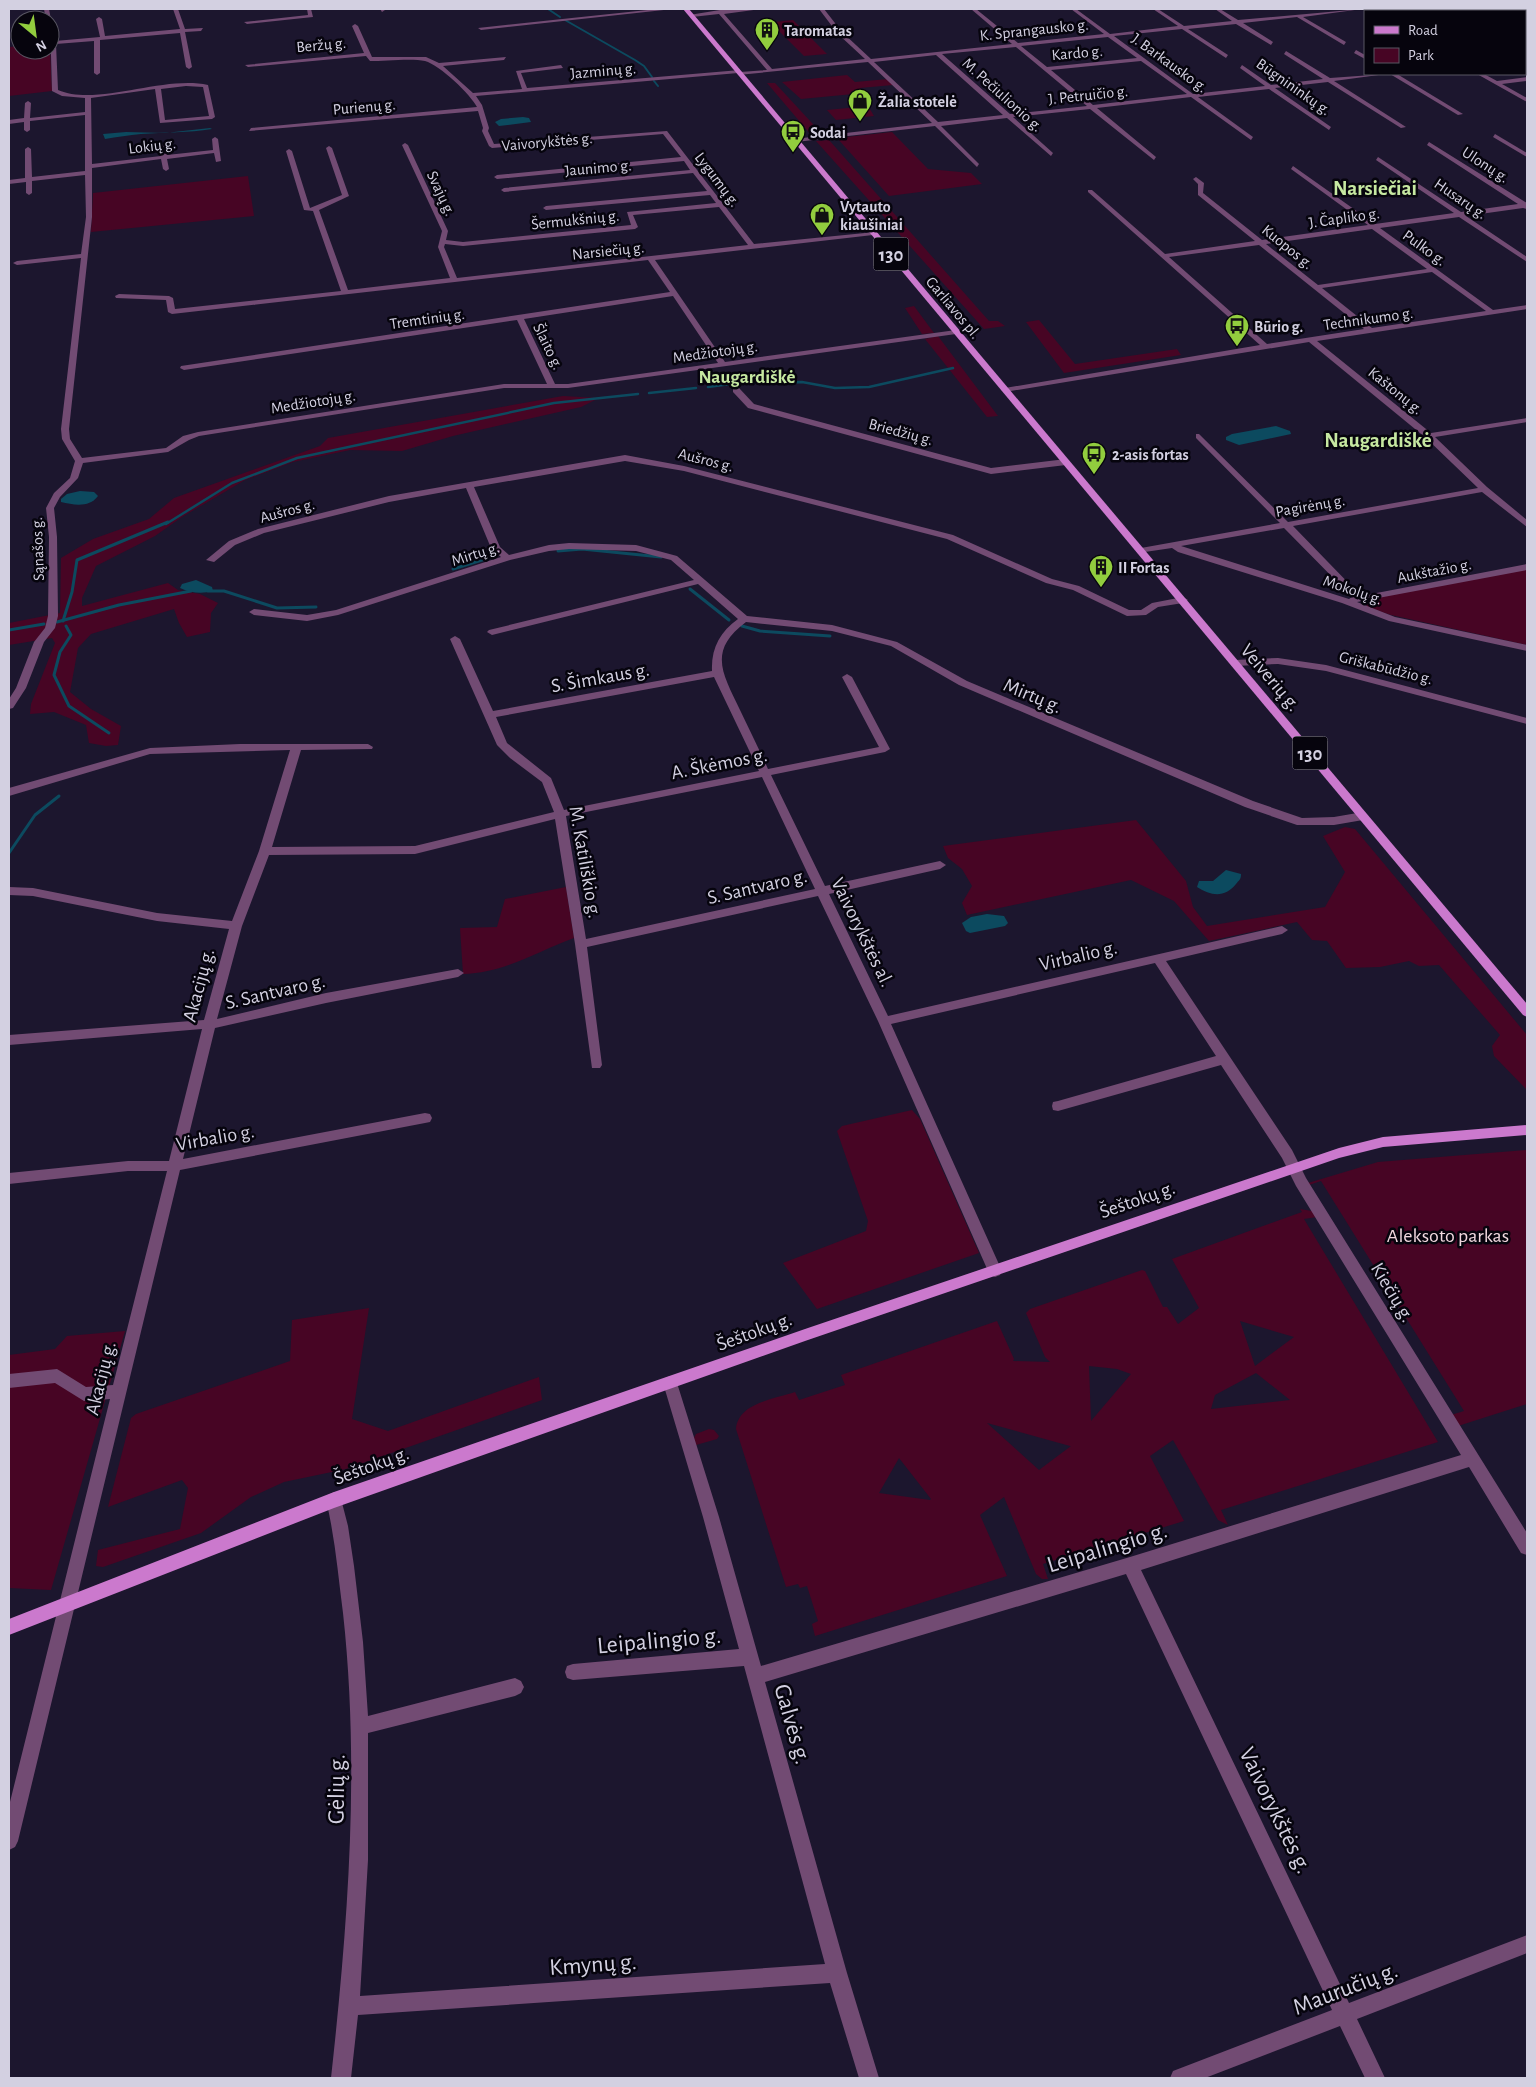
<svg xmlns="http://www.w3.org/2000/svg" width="1536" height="2087" font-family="'Alegreya Sans',sans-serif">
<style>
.green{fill:#470524;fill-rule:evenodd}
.water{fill:#0c4a5f}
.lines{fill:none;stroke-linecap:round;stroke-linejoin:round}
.stream-far2{stroke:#0c4a5f;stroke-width:2}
.stream-far1{stroke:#0c4a5f;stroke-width:2.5}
.stream{stroke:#0c4a5f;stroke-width:3}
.minor{fill:#724b73;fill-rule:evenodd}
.major{fill:#cb79cd;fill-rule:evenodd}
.labels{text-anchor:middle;stroke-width:5;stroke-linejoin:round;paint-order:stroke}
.far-street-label{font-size:16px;fill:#d3d0e1;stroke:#06040d}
.far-poi-label{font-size:16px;font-weight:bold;fill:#d3d0e1;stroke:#06040d;text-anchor:start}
.shield{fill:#06040d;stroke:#9693a1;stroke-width:1}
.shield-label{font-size:19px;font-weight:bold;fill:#d3d0e1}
.far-quarter-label{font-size:19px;font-weight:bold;fill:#c6e8a1;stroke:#06040d}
.street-label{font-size:20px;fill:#d3d0e1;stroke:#06040d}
.park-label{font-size:20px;fill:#f1d8df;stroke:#06040d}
.far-district-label{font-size:21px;font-weight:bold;fill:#c6e8a1;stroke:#06040d}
.near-street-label{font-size:24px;fill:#d3d0e1;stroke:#06040d}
</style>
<rect width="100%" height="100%" fill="#1c162e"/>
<g class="green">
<path d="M793,20L827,54L804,56L778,30L763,32L755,24Z"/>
<path d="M20,46V50L50,49L52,91L9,96V47Z"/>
<path d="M847,75L855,82L888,79L893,85L860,88L864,93L801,99L782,82Z"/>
<path d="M767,83H775L823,135L812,136Z"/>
<path d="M868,106L874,116L836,120L827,110Z"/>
<path d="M892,132L928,169L971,173L982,184L889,196L837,138Z"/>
<path d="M829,140L989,321H998L1005,326L984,329L816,141Z"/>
<path d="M248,176L254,216L91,232L93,193Z"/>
<path d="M914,306L934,333L922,334L905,308Z"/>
<path d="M1039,320L1075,364L1177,349L1181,355L1064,373L1026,322Z"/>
<path d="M938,336L998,416L987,417L925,339Z"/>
<path d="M563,396L599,398L581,407L453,436L402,451L350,450L293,462L245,480L182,517L155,536L96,566L82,598V606L168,583L178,590L200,594L218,603L211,613L210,632L187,637L179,623L174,609L91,634L78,648L70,692L91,709L121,726L118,745L106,746L89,743L86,725L54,712L30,714L31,704L55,643L52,638L9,645V623L60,613L61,558L93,539L149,519L174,498L320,446L328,438Z"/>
<path d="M1527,569V645L1391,615L1367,607L1366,601L1372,598Z"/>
<path d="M1136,820L1186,881L1193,907L1207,926L1325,907L1345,872L1323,836L1345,827L1355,829L1527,1035V1090L1494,1056L1492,1046L1500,1035L1439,965L1419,966L1409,961L1380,967L1346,968L1327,941L1312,940L1297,922L1209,941L1174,901L1131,880L967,915L962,903L972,886L962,869L948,858L943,846Z"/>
<path d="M566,887L574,938C536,952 504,973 463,974L460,928L497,927L505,899Z"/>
<path d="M912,1110L920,1119L979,1253L817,1309L783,1263L866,1231L868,1221L837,1131L842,1126Z"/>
<path d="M1527,1150V1404L1458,1426L1451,1415L1464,1411L1321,1181L1309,1185L1308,1183L1378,1162Z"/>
<path d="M1300,1209L1312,1211L1317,1217L1304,1219L1438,1442L1221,1510L1228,1525L1218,1520L1173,1440L1150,1456L1184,1521L1043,1564L1048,1579H1042L1036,1574L1004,1497L980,1515L1007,1576L815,1636L812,1624L818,1621L807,1586L800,1588L798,1584L786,1587L736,1429C738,1403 774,1399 795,1392L799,1400L845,1385L841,1375L997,1321L1014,1359L1013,1361L1050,1362L1045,1357L1026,1313L1030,1309L1142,1270L1145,1271L1163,1307H1167L1178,1324L1199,1308L1172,1259L1302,1212ZM1240,1321L1294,1337L1255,1366ZM1089,1366L1117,1369L1131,1374L1091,1421ZM1256,1373L1290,1400L1211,1409L1215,1395ZM987,1423L1070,1446H1071L1039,1470ZM899,1458L931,1499L930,1500L879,1493Z"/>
<path d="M369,1308L352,1419L388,1431L539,1377L542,1400L346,1469L284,1482L251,1497L201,1533L103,1567L96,1566L98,1550L180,1529L188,1488L182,1480L108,1507L131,1418L136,1414L290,1361L292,1320Z"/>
<path d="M125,1331L51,1590L9,1588V1355L55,1349L67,1336Z"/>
<path d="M709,1429L714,1430L719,1436L717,1439L696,1445L694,1438L696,1434Z"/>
</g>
<g class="water">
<path d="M523,117L529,118L531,122L499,126L495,122L501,119Z"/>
<path d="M210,128L212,129C188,133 165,132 141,134C129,135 117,137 105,139L103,134L126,132L165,133Z"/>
<path d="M1276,426L1290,431L1291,434L1239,445L1226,440V437L1232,434Z"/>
<path d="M80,491L94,492L98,496C89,508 74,505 61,502V499L67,494Z"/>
<path d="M196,580L212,587L213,591C202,594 190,593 180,588L182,584Z"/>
<path d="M1226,870L1241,874C1241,880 1239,880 1236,884C1225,898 1211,896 1197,887L1199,881H1213Z"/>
<path d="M987,914L1004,916L1008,923L1005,926L970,933L966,931L962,923L971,917Z"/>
</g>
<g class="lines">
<g class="stream-far2">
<path d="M548,9L560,17"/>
<path d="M565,20L635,60L644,66L652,77"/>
<path d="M654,81L658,86"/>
</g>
<g class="stream-far1">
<path d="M736,383L802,382L835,388L869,387L953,368"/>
<path d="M708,387L730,384"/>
<path d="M649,393L696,388"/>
<path d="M166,524L232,483L297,458L554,403L638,394"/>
</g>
<g class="stream">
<path d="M558,551L582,549L661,557"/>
<path d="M453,569L485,559"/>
<path d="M690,589L729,620"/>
<path d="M208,591H224L277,608L316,607"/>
<path d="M63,621L72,592L77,560L168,522"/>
<path d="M57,622L119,605L191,591"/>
<path d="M66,626L71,635L60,652L54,675L69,706L109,733"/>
<path d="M742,626L760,631L830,636"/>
<path d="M9,630L44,624"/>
<path d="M9,853L35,815L59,796"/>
</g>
<g class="minor">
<path d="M44,9H49L55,41L100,37L96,19L99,17L102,19L105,36L180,29L173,9H178L185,29L203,28L201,31L185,32L192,67L189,69L186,67L180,33L100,40V73L97,75L94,73V41L56,44L58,90C97,107 163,75 208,85L215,117L212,119L160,123L155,89L91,98L92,164L161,156L159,146L162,144L165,146L167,155L213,150L212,139L215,137L218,139L221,161L216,162L214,153L167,159L169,169L166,171L163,169L161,159L92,168V217L69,429L70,439L82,458L166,448L183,436L198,432L504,384H547L517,320L184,370L180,368L181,366L670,292L648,260L172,314L168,312L166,300L116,298L115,296L119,294L169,296L173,298L175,309L341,291L313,211L304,210L286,151L289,149L292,151L310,208L342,195L326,148L329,146L332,148L349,196L319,210L348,290L450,278L438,247L442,231L402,145L405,143L408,145L448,231L446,240L463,242L631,225L627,212L716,203L710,195L546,210L543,208L546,206L707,191L693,173L504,192L501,190L504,188L690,170L684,161L497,179L494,177L497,175L681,157L663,134L492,148L489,146L482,131L483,128L478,111L249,131L251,128L477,107C471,95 440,65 425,61C413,58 384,61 370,61L366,56L248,67L245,65L364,53L352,26L355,24L358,26L372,57H426L439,63L506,57L504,60L443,66L473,93L522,89L516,71L561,65L563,68L521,73L527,88L740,70L738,73L476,96L482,105L489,128L488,131L494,144L667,131L754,244L875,232L876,233L873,235L655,260L725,362L956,330L960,332L956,334L568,388H504L199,436L189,440L168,452L83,463L78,478L60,497L54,508L57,537L58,616L55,628L44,642L26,688L13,708L9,709V699L16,688L34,642L45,628L48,616L49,537L46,508L54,493L70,478L75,461L62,439L61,429L81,258L17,265L13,263L17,261L81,254L86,217L85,175L32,181V193L29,195L26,193V182L9,184V180L25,178V149L28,147L31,149L32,177L85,171V115L30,121V130L27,132L24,130V122L9,124V120L24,118L25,103L28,101L31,103L30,118L85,112V98L62,96L52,91L50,20H46ZM186,86L203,87L209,116L165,120L161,89ZM719,207L748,245L457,278L444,247L445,244L463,246L635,229L638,227L633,215ZM673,296L718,363L568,384H555L524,319Z"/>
<path d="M307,9H311L313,17L247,24L244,22L308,15Z"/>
<path d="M380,9H384L385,10L382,12Z"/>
<path d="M657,9H673L481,30L478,28Z"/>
<path d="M761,9L724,14L772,69L865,59L838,34L819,9H824L842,32L871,59L1012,44L971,9H976L1018,43L1104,34L1071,9H1076L1110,34L1178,26L1153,9H1158L1184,26L1232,21L1215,9H1220L1238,20L1362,9L1303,17L1346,42L1344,45L1297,17L1243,23L1273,42L1271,45L1236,24L1188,29L1228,55L1226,58L1182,29L1114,36L1193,94L1265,86L1240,68L1242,65L1271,85L1323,79L1284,54L1286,51L1330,78L1386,74L1334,81L1406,127L1401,128L1328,82L1275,88L1331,127L1329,130L1269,89L1198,97L1253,137L1251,140L1191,97L1097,108L1156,157L1154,160L1090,109L1013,117L1053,153L1051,156L1007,118L941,126L979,164L977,167L935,126L796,142L794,139L932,123L868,62L738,75L740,72L767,70L719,14L692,17L689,15L720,10ZM1108,37L1137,58L1047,67L1021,46ZM1016,47L1087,106L1010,114L942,54ZM936,55L1003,115L938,122L874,62ZM1141,61L1187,94L1093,105L1051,70Z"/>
<path d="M1525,24L1527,25V30L1525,29Z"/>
<rect x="1525" y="39" width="2" height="4"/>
<path d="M1356,50L1365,55V59L1354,53Z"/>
<path d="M1525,53L1527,54V58L1525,57Z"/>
<path d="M1390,74H1397L1463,114L1458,115Z"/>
<path d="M1477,74H1484L1497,81L1527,77V81L1502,84L1527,98V102Z"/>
<path d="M1495,134L1527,153V157L1493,137Z"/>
<path d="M1429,142L1527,203V209L1523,208L1466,216L1527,257V262L1459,217L1380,228L1493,310L1527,305V309L1317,341L1431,433L1527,418V422L1435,437L1487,487L1527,520V527L1482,492L1293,526L1361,596L1527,564V570L1357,602L1395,617L1527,645V651L1389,621L1342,603L1178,552L1172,548L1138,553L1136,551L1141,548L1280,523L1196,438V434H1199L1288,522L1478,488L1426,438L1309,342L1005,392L1001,390L1005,388L1260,345L1088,192V190H1092L1165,254L1255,241L1198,195V184L1193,179L1196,177L1204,183L1203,193L1262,240L1368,225L1291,169L1293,166L1375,224L1454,213L1376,160L1378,157L1461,212L1518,204L1427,145ZM1372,229L1427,269L1318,285L1266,244ZM1259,245L1364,329L1267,344L1169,257ZM1432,272L1486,311L1372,328L1322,288ZM1284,528L1352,597L1349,599L1181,546Z"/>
<path d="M733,388H739L754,404L991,468L1066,459L1070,462L1066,465L991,474L748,408L733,392Z"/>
<path d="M625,455L684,466L953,535L1052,579L1079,586L1129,610H1141L1152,603L1183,597L1188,600L1183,603L1158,607L1146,615L1127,616L1073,590L1046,583L947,539L684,471L625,461L474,487L500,547L509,555L549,545L569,543L636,545L677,556L747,616L832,625L897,642L967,681L1253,801L1302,818L1334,817L1363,812L1368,816L1363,820L1334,825H1297L1245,807L959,685L891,646L832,631L746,622C707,651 723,674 740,710C749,729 759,749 768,769L879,747L842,677L847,674L852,677L890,749L885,752L771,775L825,886L940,861L946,865L940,869L829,894L888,1016L1282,926L1288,930L1282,934L1166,961L1292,1150L1306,1178L1527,1533V1555L1521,1553L1469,1467L1141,1570L1349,2003L1527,1935V1953L1357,2019L1385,2078H1365L1340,2026L1205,2078H1170L1173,2071L1332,2010L1126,1574L765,1682L847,1973L879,2078H859L830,1983L358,2015L351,2078H331C348,1923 360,1768 343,1613C338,1575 335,1537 326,1500L328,1495L334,1492L340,1495L348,1526L354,1566L363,1642L368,1716L515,1678L521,1681L524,1687L521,1693L515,1696L368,1733V1860L360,1996L825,1964L744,1666L573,1680L567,1678L565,1672L567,1666L573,1664L739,1649L703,1517L663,1383L665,1378L670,1376L675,1378L677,1383L719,1517L761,1666L1130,1557L1461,1455L1296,1186L1282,1158L1221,1065L1058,1111L1053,1110L1052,1106L1053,1102L1058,1101L1216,1056L1155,963L891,1024L1002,1271L1000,1275L995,1277L990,1275L988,1271L878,1021L818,896L587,947L602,1065L600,1068H592L575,944L555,819L415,854L269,855L242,926L217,1019L326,993L458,969L464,973L458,977L326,1003L215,1028L183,1159L425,1113L430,1114L432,1118L430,1122L425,1123L180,1170L18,1841L15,1847L9,1850V1806L110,1399L84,1401L55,1383L9,1388V1374L57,1369L86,1387L113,1385L167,1171H128L9,1184V1173L128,1161H169L202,1029L9,1045V1035L204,1020L229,929L157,921L33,896L9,895V887L33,888L157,913L232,921L259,851L290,750L150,754L9,796V788L150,748L240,744H368L373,747L372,749L301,750L272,847L415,846L554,812L542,782L510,758L497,745L450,639L455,636L460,639L493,711L712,671C711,648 720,632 738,619L698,584L492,635L487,632L489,630L694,580L671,560L636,551L569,549L549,551L510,560L338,615L307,621L254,615L249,612L254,609L307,615L336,610L501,557L491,548L466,488L389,502L264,533L235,545L214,562L206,560L229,541L258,529L389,496ZM714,677L759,771L564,810L551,778L507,743L496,717ZM762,777L815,889L586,939L566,816Z"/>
<path d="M1278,658L1326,665L1527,718V724L1326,671L1278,664L1235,666L1230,663L1235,660Z"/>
</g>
<g class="major">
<path d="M683,9H689L1527,1004V1017L1523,1015Z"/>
<path d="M1527,1125V1135L1383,1147L1339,1158L805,1341L334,1508L9,1635V1619L334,1492L805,1329L1339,1148L1383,1137Z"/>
</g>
</g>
<defs>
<symbol id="building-pin" viewBox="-11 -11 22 30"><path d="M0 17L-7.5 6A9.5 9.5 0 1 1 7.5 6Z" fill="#92cd3e" stroke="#06040d"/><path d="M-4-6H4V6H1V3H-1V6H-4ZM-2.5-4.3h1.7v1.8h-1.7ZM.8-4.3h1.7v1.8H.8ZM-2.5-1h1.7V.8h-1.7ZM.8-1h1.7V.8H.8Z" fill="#111"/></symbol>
<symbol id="shop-pin" viewBox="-11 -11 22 30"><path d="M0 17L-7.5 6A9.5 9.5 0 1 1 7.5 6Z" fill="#92cd3e" stroke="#06040d"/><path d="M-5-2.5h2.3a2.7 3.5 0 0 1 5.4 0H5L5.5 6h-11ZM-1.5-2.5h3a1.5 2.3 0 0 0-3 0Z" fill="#111"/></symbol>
<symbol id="bus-pin" viewBox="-11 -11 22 30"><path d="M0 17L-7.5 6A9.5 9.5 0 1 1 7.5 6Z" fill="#92cd3e" stroke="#06040d"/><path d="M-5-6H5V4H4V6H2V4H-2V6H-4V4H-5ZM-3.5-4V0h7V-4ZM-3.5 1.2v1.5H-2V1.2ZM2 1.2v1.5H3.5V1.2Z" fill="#111"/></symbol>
</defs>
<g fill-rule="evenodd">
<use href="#building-pin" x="753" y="16" width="28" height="38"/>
<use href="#shop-pin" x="846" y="87" width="28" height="38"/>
<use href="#bus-pin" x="779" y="118" width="28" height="38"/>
<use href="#shop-pin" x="808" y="201" width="28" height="38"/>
<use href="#bus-pin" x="1223" y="312" width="28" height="38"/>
<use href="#bus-pin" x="1080" y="440" width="28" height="38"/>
<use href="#building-pin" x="1087" y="553" width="28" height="38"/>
</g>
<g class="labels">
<g class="far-street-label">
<text transform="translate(1034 29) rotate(-6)" y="6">K. Sprangausko g.</text>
<text transform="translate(321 44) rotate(-5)" y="6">Beržų g.</text>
<text transform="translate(1077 52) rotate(-5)" y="6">Kardo g.</text>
<text transform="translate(1170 62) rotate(36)" y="6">J. Barkausko g.</text>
<text transform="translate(603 70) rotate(-5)" y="6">Jazminų g.</text>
<text transform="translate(1294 86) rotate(35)" y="6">Būgnininkų g.</text>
<text transform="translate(1003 94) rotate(42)" y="6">M. Pečiulionio g.</text>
<text transform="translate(1088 94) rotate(-6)" y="6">J. Petruičio g.</text>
<text transform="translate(364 106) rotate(-5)" y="6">Purienų g.</text>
<text transform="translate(547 141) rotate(-5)" y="6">Vaivorykštės g.</text>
<text transform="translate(152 145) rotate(-7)" y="6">Lokių g.</text>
<text transform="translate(1486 164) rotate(33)" y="6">Ulonų g.</text>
<text transform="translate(598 167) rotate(-5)" y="6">Jaunimo g.</text>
<text transform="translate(718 179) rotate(53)" y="6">Lygumų g.</text>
<text transform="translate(442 193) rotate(65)" y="6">Svajų g.</text>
<text transform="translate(1461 198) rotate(34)" y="6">Husarų g.</text>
<text transform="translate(1344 217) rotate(-8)" y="6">J. Čapliko g.</text>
<text transform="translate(575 219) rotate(-6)" y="6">Šermukšnių g.</text>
<text transform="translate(1288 246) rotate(39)" y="6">Kuopos g.</text>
<text transform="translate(1425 247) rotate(36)" y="6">Pulko g.</text>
<text transform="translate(608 250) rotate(-6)" y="6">Narsiečių g.</text>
<text transform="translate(954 307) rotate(50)" y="6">Garliavos pl.</text>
<text transform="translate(427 318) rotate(-8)" y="6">Tremtinių g.</text>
<text transform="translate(1368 318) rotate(-8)" y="6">Technikumo g.</text>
<text transform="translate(549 346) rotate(64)" y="6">Šlaito g.</text>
<text transform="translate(715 351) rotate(-8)" y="6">Medžiotojų g.</text>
<text transform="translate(1396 390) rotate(39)" y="6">Kaštonų g.</text>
<text transform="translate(313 401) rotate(-9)" y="6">Medžiotojų g.</text>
<text transform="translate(901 431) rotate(15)" y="6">Briedžių g.</text>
<text transform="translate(706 459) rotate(14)" y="6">Aušros g.</text>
<text transform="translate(1310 505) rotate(-10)" y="6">Pagirėnų g.</text>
<text transform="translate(287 510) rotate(-15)" y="6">Aušros g.</text>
<text transform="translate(37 549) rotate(-92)" y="6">Sąnašos g.</text>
<text transform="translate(475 553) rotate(-17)" y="6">Mirtų g.</text>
<text transform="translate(1434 570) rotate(-11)" y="6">Aukštažio g.</text>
<text transform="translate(1353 589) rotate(19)" y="6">Mokolų g.</text>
<text transform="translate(1386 667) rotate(14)" y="6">Griškabūdžio g.</text>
</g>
<g class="far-poi-label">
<text x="784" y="36">Taromatas</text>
<text x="878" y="107">Žalia stotelė</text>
<text x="810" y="138">Sodai</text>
<text x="840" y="212">Vytauto<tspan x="840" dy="18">kiaušiniai</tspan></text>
<text x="1254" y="332">Būrio g.</text>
<text x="1112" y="460">2-asis fortas</text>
<text x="1118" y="573">II Fortas</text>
</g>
<g class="shield">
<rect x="873.5" y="237.5" width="35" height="33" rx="4"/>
<rect x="1292.5" y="736.5" width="35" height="33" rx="4"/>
</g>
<g class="shield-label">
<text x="891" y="261">130</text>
<text x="1310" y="760">130</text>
</g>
<g class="far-quarter-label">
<text x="747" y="383">Naugardiškė</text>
</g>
<g class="street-label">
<text transform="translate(600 677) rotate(-10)" y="7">S. Šimkaus g.</text>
<text transform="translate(1271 677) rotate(50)" y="7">Veiverių g.</text>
<text transform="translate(1033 695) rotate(23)" y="7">Mirtų g.</text>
<text transform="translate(719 763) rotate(-11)" y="7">A. Škėmos g.</text>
<text transform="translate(586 862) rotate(80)" y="7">M. Katiliškio g.</text>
<text transform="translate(757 886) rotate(-13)" y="7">S. Santvaro g.</text>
<text transform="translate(863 932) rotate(64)" y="7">Vaivorykštės al.</text>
<text transform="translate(1078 955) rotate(-13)" y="7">Virbalio g.</text>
<text transform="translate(198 985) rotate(-75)" y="7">Akacijų g.</text>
<text transform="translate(275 991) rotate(-13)" y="7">S. Santvaro g.</text>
<text transform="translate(215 1137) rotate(-10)" y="7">Virbalio g.</text>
<text transform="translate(1137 1199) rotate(-19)" y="7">Šeštokų g.</text>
<text transform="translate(1393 1292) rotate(59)" y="7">Kiečių g.</text>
<text transform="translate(754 1331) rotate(-20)" y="7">Šeštokų g.</text>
<text transform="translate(100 1378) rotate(-76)" y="7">Akacijų g.</text>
<text transform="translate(371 1465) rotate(-20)" y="7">Šeštokų g.</text>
</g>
<g class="park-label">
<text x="1448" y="1242">Aleksoto parkas</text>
</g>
<g class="far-district-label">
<text x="1375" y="195">Narsiečiai</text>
<text x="1378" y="447">Naugardiškė</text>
</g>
<g class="near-street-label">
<text transform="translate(1107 1547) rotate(-17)" y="8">Leipalingio g.</text>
<text transform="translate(659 1640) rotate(-5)" y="8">Leipalingio g.</text>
<text transform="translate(793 1724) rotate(74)" y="8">Galvės g.</text>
<text transform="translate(336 1789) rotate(-89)" y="8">Gėlių g.</text>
<text transform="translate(1276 1810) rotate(64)" y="8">Vaivorykštės g.</text>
<text transform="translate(593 1964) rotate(-4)" y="8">Kmynų g.</text>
<text transform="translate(1345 1988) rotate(-21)" y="8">Mauručių g.</text>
</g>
</g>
<rect width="1536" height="2087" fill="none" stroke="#d3d0e1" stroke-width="20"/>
<rect x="1364" y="10" width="162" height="65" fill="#06040d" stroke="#585662"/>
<rect x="1374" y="26" width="25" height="8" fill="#cb79cd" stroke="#585662"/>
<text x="1408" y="35" font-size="15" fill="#d3d0e1">Road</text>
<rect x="1374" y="48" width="25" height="15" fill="#470524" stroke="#585662"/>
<text x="1408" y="60" font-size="15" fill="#d3d0e1">Park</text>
<g transform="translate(35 35) rotate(151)"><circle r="24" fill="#06040d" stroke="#585662"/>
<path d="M0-4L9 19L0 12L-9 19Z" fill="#92cd3e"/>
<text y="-8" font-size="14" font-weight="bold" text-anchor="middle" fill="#d3d0e1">N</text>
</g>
</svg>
